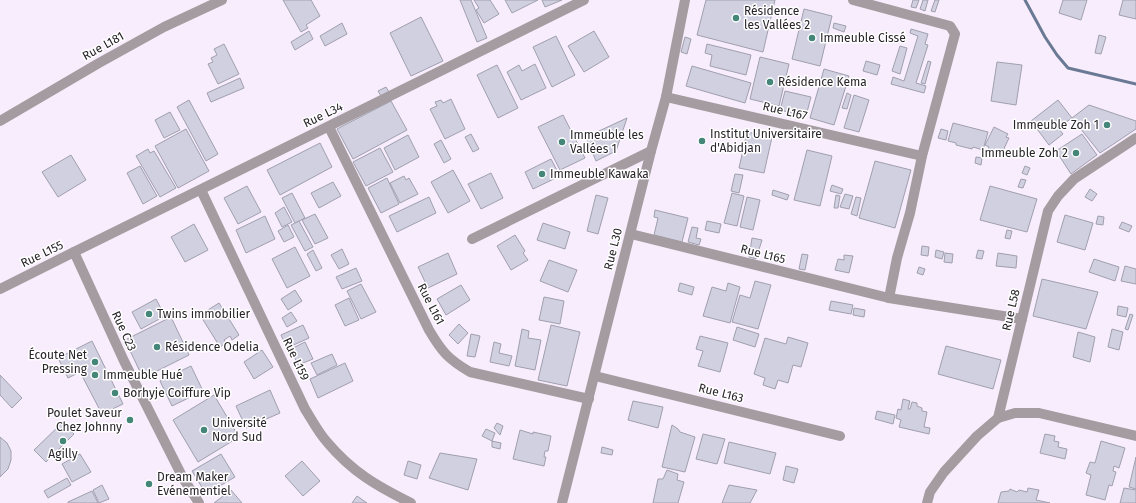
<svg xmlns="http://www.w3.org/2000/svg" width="1136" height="503" font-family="'Fira Sans',sans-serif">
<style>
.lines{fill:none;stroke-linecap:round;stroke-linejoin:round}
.stream{stroke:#6a7994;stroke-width:3}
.building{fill:#d1d0e1;stroke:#a09faf}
.minor{stroke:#a49ca0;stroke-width:10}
.tertiary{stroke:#a49ca0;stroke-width:10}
.poi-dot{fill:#448678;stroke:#fff;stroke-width:1.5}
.labels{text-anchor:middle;stroke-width:3;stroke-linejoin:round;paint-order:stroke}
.poi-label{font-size:12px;fill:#282429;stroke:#fff;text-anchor:start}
.street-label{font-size:12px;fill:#282429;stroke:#fff}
</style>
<rect width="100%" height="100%" fill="#f8edfc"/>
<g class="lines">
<path class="stream" d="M1025,0L1045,37L1057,55L1068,68L1136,84"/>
</g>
<g class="building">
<path d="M283,0H311L320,16L306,25L308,28L301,32Z"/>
<path d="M460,0H471L487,38L477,42Z"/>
<path d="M474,0H490L499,14L484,23L476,10L479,8Z"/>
<path d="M505,0H538L512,13Z"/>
<path d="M542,0H562L545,7Z"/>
<path d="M706,0H775L763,52L697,35Z"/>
<path d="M913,0H919L916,8L911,7Z"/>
<path d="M923,0H928L925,11L920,9Z"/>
<path d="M935,0H939L935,12L931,11Z"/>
<path d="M1063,0H1087L1081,20L1059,13Z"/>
<path d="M1123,0H1136V19L1119,15Z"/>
<path d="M804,9L832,16L820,66L792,59Z"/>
<path d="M421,17L443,61L411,76L390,33Z"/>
<path d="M342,23L347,34L325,46L320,36Z"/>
<path d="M834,23L846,26L844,32L833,28Z"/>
<path d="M911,29L928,34L925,44L928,45L916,83L926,86L924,93L891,84L893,77L904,81L918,36L910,33Z"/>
<path d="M309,31L313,39L295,50L291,42Z"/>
<path d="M594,31L609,57L584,72L568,46Z"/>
<path d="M1099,35L1106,37L1101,54L1095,53Z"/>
<path d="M556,36L575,75L552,87L533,47Z"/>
<path d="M685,37L691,39L687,54L681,52Z"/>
<path d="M224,44L239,74L218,84L208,64L213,62L211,58L217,55L214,49Z"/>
<path d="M707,44L751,55L746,75L710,66L712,55L705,53Z"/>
<path d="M900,46L907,48L900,74L892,71Z"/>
<path d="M760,57L789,64L779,106L750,99Z"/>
<path d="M866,61L880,65L877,75L863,71Z"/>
<path d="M928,61L931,62L925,84L921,83Z"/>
<path d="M997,62L1022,65L1016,105L991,101Z"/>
<path d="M535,64L546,88L521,100L507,72L519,65L522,71Z"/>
<path d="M497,65L518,108L498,118L477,75Z"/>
<path d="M692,66L751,83L745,103L686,86Z"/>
<path d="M824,69L849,76L834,125L810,118Z"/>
<path d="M240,78L244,88L211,102L207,93Z"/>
<path d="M386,87L389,92L381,96L378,91Z"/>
<path d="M785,91L811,97L806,116L780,110Z"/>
<path d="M847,93L851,95L847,109L842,108Z"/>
<path d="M854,95L869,100L859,132L844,128Z"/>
<path d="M451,99L465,129L445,139L430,109L437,106L435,102L441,100L443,103Z"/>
<path d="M189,100L218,154L206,161L177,107Z"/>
<path d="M1058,100L1072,118L1058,128L1063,134L1049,145L1031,121Z"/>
<path d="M391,101L407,130L353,159L337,129Z"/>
<path d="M1089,105L1136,121V129L1100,153L1072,118Z"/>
<path d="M170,112L180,130L164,138L155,120Z"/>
<path d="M563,115L585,158L560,170L538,127Z"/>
<path d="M627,118L616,151L596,161L586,137Z"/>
<path d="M953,123L988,132L983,150L973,147L972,149L956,145V143L948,141Z"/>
<path d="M994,127L1008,134L1006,137L1009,138L1000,157L987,151L989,147L985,145Z"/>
<path d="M186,129L209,171L178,188L155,146Z"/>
<path d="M941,129L948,131L946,140L938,138Z"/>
<path d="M737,130L745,132L742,139L734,137Z"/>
<path d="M747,132L772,137L764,173L739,168Z"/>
<path d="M471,134L479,149L473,152L465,137Z"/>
<path d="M1082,134L1097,155L1071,174L1056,151Z"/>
<path d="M408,135L419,157L395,170L384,148Z"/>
<path d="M441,140L451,159L444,163L434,144Z"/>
<path d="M320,143L332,167L280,195L267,170Z"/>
<path d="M380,148L393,172L366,186L353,162Z"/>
<path d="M148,149L150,153L154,151L176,188L160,197L136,156Z"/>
<path d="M807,150L832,156L820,206L794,200Z"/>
<path d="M71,155L86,180L58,197L42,172Z"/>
<path d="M976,157L982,158L981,165L975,163Z"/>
<path d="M551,159L560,176L533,189L525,172Z"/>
<path d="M875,161L911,170L895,228L859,218Z"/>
<path d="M140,166L157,196L143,204L127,173Z"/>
<path d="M1025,166L1030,168L1027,175L1022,173Z"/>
<path d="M453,170L470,201L448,213L431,182Z"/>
<path d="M491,173L503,198L481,209L468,184Z"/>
<path d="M735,174L743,175L739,193L731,191Z"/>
<path d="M404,176L406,180L409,178L418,194L400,203L390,183Z"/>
<path d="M387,178L399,204L381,213L368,188Z"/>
<path d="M1021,179L1026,180L1023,188L1018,187Z"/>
<path d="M333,182L341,196L319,208L311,193Z"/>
<path d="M832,185L843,189L841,194L830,191Z"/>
<path d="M247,186L261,212L238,224L224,198Z"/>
<path d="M990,186L1037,199L1027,232L980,220Z"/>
<path d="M1090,189L1097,194L1092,201L1085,197Z"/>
<path d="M773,190L789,195L787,200L772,195Z"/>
<path d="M292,193L305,218L295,223L282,198Z"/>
<path d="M732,193L744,196L737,226L724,223Z"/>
<path d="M845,194L853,196L849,209L840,207Z"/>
<path d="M596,195L608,198L598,234L587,231Z"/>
<path d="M836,195L840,196L838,208H834Z"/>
<path d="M429,197L436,213L397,232L389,216Z"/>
<path d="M747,197L760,200L753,230L740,227Z"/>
<path d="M856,197L861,198L857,216L851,214Z"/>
<path d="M284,207L292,222L282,227L275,213Z"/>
<path d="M655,210L688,218L682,242L654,235L658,218L654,217Z"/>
<path d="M315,214L328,238L315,244L302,220Z"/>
<path d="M1065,215L1093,223L1085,250L1057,242Z"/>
<path d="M265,216L275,239L246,253L236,230Z"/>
<path d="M1098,216L1104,217L1103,225L1096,224Z"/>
<path d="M299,221L313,247L305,251L291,225Z"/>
<path d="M707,221L721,224L719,233L705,230Z"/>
<path d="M1122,222L1132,226L1129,232L1119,228Z"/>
<path d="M543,223L570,232L565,249L537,240Z"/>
<path d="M194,224L208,250L185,262L171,237Z"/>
<path d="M288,225L294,237L284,242L278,231Z"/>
<path d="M692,227L698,228L696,238L701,239L699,245L688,242Z"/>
<path d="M1007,230L1012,231L1010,239L1005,238Z"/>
<path d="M515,235L525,251L523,253L528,260L511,270L497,246Z"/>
<path d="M752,238L762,240L756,259L749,257Z"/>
<path d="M922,246L929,247L928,256L921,255Z"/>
<path d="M295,247L310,276L287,288L272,259Z"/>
<path d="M342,249L349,264L339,269L331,255Z"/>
<path d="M313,250L322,268L316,271L307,254Z"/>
<path d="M936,250L944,252L942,259L935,257Z"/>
<path d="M978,250L984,251L982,259L976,258Z"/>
<path d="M448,253L457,274L428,288L418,267Z"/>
<path d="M945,253L953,254L952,263L944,262Z"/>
<path d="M998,253L1017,256L1016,268L996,266Z"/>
<path d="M802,254L808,255L805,270L799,269Z"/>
<path d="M844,255L853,256L849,273L835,270L838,259L844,260Z"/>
<path d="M1094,259L1119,267L1115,281L1089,272Z"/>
<path d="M549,260L577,270L568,292L540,281Z"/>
<path d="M1125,266L1136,269V284L1121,281Z"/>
<path d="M919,267L925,269L923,275L917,273Z"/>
<path d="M356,268L362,281L342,289L336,277Z"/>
<path d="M1042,279L1098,292L1086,329L1033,316Z"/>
<path d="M755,281L771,285L758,329L732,322L740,295L750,298Z"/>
<path d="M680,283L694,287L692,295L678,291Z"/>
<path d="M728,283L740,287L730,323L703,316L712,287L726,291Z"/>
<path d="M361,284L376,312L361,319L347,291Z"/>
<path d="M461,285L470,300L446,315L437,299Z"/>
<path d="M295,290L302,301L288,310L281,299Z"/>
<path d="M544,297L564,301L560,324L539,320Z"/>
<path d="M349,298L359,320L345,326L335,305Z"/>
<path d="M156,299L165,316L141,329L132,312Z"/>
<path d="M831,301L853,305L851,314L829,310Z"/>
<path d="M219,303L239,335L232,340L230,336L224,340L226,343L220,347L200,315Z"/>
<path d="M1118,306L1128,308L1126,317L1117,315Z"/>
<path d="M854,308L865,310L864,317L853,315Z"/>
<path d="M291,312L297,321L287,327L282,318Z"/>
<path d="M1130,314L1133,315L1128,330L1125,329Z"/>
<path d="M171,317L189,355L143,378L125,340Z"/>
<path d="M459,324L468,333L458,344L449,335Z"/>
<path d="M303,325L309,338L287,348L281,335Z"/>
<path d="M551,325L580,332L567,386L538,380Z"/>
<path d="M737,327L759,334L755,347L733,340Z"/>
<path d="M522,329L529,331L528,338L541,340L535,370L515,366Z"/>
<path d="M1112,329L1123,332L1119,350L1108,347Z"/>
<path d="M1078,332L1095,337L1090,362L1073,357Z"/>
<path d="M471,334L480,336L475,357L467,356Z"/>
<path d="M700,336L728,343L720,372L698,366L703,351L696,349Z"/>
<path d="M788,337L808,343L801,367L793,365L788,383L778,380L775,389L763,385L765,378L754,374L765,338L786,344Z"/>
<path d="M92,341L123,404L102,414L80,372L68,378L58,358Z"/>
<path d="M305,342L313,359L298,365L291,349Z"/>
<path d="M494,342L501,344L499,353L512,356L509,366L490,362Z"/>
<path d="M946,346L1001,360L993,389L938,374Z"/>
<path d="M262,350L273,367L254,379L244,362Z"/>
<path d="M332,354L337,365L317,375L311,363Z"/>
<path d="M345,363L353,381L318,398L310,379Z"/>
<path d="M191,366L203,391L172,406L160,381Z"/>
<path d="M0,375L22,398L12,408L0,395Z"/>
<path d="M270,390L280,413L246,428L236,406Z"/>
<path d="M214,395L239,437L198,462L173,420Z"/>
<path d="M903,399L910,401L908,409H910L912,402L917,403V406L922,408V411L927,412L924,427L930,428L929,434L899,427L901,420L896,418L898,409L901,410Z"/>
<path d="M633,401L663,407L658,428L628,420Z"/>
<path d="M877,411L895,415L893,424L875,419Z"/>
<path d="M62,423L74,434L46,462L34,450Z"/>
<path d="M497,423L503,426L500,435L494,428Z"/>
<path d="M672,425L678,429L680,432L695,437L685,472L662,467Z"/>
<path d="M486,429L495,433L492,441L482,436Z"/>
<path d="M520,430L533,434V432L551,436L548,451H545L544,457H546L544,466L513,459Z"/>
<path d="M703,434L725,439L717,464L696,459Z"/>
<path d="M1045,434L1055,436L1054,441L1059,442L1058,447L1067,449L1065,459L1040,453Z"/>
<path d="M0,437L7,443L11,451V460L8,469L0,477Z"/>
<path d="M492,441L501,443L500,449L492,447Z"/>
<path d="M1101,441L1125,448L1119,468L1114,466L1113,471L1116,472L1112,486L1109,485L1105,500L1086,495L1091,475L1086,473L1090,462L1095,463Z"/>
<path d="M729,442L776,453L770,474L724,463Z"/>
<path d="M602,447L613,450L612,455L601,453Z"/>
<path d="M440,453L477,459L468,490L429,478Z"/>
<path d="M80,454L91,472L72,482L62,464Z"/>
<path d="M221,454L235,477L206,494L192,471Z"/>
<path d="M1136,457V489L1129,487Z"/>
<path d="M302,461L320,481L303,496L285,476Z"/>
<path d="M408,461L421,465L417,479L404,475Z"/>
<path d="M786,466L798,469L794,483L783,480Z"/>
<path d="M667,470L678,474L677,480L684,482L678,503H653L658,479H663Z"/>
<path d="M67,478L71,485L48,498L44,491Z"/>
<path d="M102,485L109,499L99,503L93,490Z"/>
<path d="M729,485L757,490L750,503H722Z"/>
<path d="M1028,488L1039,490L1036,500L1050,503H998L1001,492L1009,491L1010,489L1017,492L1019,490L1027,492Z"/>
<path d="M1124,488L1136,490V503H1120Z"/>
<path d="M231,490L242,503H214Z"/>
<path d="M92,491L98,503H68V502Z"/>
<path d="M357,496L367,503H352Z"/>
</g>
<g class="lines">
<g class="minor">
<path d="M853,0L950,26L955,34L922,156L910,213L897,258L889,298"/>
<path d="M666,97L922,156"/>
<path d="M0,121L99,63L164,27L222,0"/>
<path d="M329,127L429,330C442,352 448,359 470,372L589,399"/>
<path d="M201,190L305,409C312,420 318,432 327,442C352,472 377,486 411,503"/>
<path d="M631,234L889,298L1022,319"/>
<path d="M472,239L651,151"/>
<path d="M74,252L584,0"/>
<path d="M595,376L840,436"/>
<path d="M998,418L1015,413H1039L1136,436"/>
<path d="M562,503L651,151L666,97L685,0"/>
<path d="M927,503L930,492L944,472L977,436L998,418L1048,211L1058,196L1074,179L1136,138"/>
</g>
<path class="tertiary" d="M0,289L74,252L124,361L183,478L199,503"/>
</g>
<g class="poi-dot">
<circle cx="736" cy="18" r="4"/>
<circle cx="812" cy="38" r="4"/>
<circle cx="770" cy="82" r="4"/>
<circle cx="1107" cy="125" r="4"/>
<circle cx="702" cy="141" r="4"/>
<circle cx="562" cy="142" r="4"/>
<circle cx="1076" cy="153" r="4"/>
<circle cx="542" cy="174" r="4"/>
<circle cx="149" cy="314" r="4"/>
<circle cx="157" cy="347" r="4"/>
<circle cx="95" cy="362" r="4"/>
<circle cx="95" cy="375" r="4"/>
<circle cx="115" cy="393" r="4"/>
<circle cx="130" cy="420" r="4"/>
<circle cx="204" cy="430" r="4"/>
<circle cx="63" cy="441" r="4"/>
<circle cx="149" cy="484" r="4"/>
</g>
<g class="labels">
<g class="poi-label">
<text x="744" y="15">Résidence<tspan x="744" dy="14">les Vallées 2</tspan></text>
<text x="820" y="42">Immeuble Cissé</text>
<text x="778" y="86">Résidence Kema</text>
<text x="1099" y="129" text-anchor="end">Immeuble Zoh 1</text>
<text x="710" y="138">Institut Universitaire<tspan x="710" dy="14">d'Abidjan</tspan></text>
<text x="570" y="139">Immeuble les<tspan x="570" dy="14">Vallées 1</tspan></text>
<text x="1068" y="157" text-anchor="end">Immeuble Zoh 2</text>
<text x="550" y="178">Immeuble Kawaka</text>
<text x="157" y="318">Twins immobilier</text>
<text x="165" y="351">Résidence Odelia</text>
<text x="87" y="359" text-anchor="end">Écoute Net<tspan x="87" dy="14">Pressing</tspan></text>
<text x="103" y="379">Immeuble Hué</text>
<text x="123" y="397">Borhyje Coiffure Vip</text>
<text x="122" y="417" text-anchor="end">Poulet Saveur<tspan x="122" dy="14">Chez Johnny</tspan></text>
<text x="212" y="427">Université<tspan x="212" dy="14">Nord Sud</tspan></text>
<text x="63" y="458" text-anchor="middle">Agilly</text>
<text x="157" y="481">Dream Maker<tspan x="157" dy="14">Evénementiel</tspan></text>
</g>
<g class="street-label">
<text transform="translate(103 46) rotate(-29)" y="4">Rue L181</text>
<text transform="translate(785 111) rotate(13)" y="4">Rue L167</text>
<text transform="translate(323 115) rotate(-26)" y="4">Rue L34</text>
<text transform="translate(613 249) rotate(-76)" y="4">Rue L30</text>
<text transform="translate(42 254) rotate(-26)" y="4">Rue L155</text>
<text transform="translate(763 254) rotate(14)" y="4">Rue L165</text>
<text transform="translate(431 304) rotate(63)" y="4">Rue L161</text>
<text transform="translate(1011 310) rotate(-77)" y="4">Rue L58</text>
<text transform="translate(124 331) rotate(65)" y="4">Rue C23</text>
<text transform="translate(296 359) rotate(65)" y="4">Rue L159</text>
<text transform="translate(721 393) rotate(14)" y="4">Rue L163</text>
</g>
</g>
</svg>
